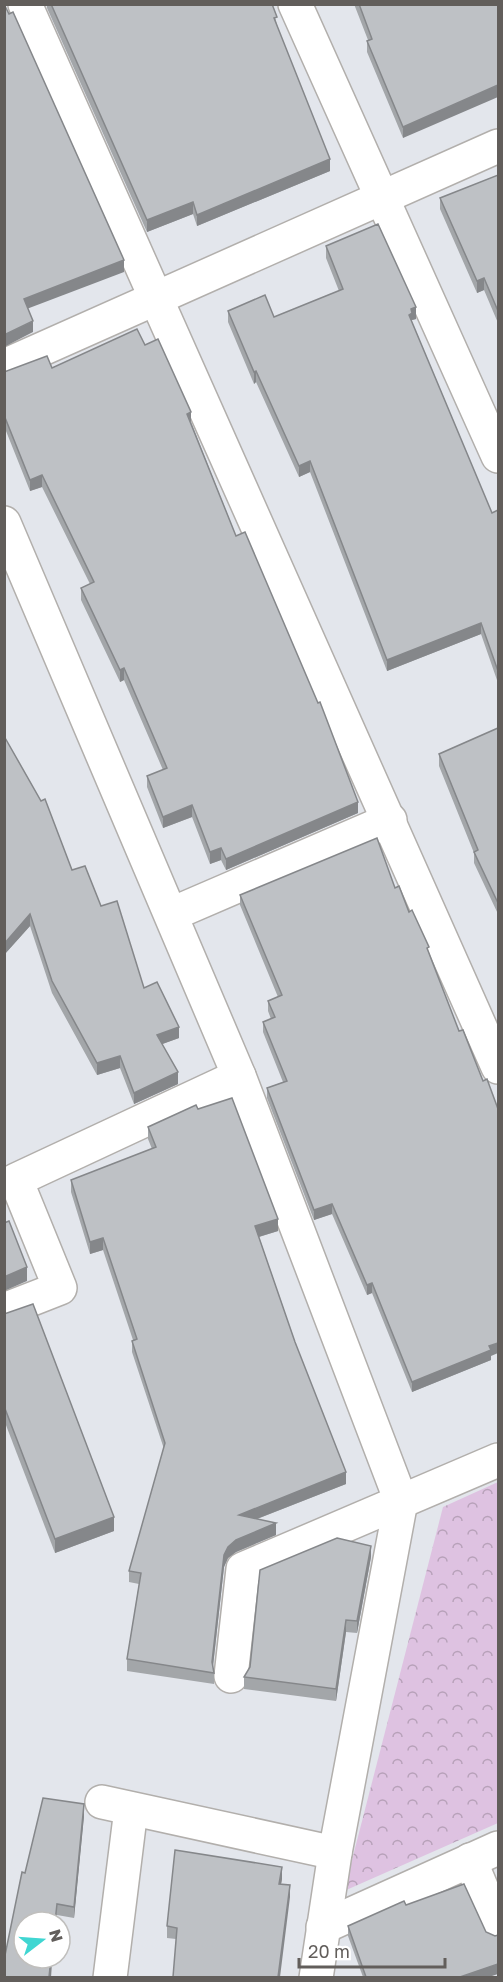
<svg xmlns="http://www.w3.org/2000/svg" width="503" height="1982" font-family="'Golos Text',sans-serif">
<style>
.forest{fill:url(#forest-crowns)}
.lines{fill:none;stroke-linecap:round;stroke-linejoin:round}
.minor-casing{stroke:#b2afac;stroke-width:36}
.minor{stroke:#fff;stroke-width:33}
.wall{fill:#a3a6a9}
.shaded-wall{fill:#85878a}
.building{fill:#bec1c5;stroke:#85878a;stroke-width:1.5}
</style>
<defs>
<pattern id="forest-crowns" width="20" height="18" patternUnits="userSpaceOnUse" patternTransform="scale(1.5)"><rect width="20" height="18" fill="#dec2e1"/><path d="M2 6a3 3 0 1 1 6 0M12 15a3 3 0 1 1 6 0" fill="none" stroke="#b7a1b9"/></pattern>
</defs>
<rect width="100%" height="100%" fill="#e3e6ec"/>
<path class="forest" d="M498,1482V1823L344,1891L443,1507Z"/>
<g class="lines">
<defs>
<g id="minor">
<path d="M25,4L498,1067"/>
<path d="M295,4L498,456"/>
<path d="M4,366L498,146"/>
<path d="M4,523L239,1076L401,1501L335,1853L316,1978"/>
<path d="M172,914L390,820"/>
<path d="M4,1310L60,1288L16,1180L239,1076"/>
<path d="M231,1676L243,1569L498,1460"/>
<path d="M102,1802L335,1853"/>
<path d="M470,1860L498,1928"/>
<path d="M323,1927L498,1848"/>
<path d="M110,1978L131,1809"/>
</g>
</defs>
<use href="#minor" class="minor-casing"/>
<use href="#minor" class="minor"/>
</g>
<g class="wall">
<path d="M47,4H272L277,25L330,171L197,226L193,214L147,232L47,8Z"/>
<path d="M354,4H498L403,138L367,52V41L368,40Z"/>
<path d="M498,175V323L484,290L477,293L440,209V198Z"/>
<path d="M326,246L416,319L412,320V322L492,513L498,510V683L481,634L387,671L310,472L299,477L256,382L254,384L228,322V311L274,317L339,291L326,258Z"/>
<path d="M145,345L191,422L236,536L358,813L226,870L221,860L210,864L192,817L163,828L147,787V776L163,770L124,680L120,682L81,600V588L90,584L42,487L30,491L4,426V372L52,368Z"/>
<path d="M498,728V914L474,863V853L439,766V754Z"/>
<path d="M4,736L72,870L101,906L144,988L179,1038L162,1044L178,1084L134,1104L120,1068L97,1075L52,993L30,926L4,955Z"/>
<path d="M395,888L409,912L429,954L491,1356V1360L412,1392L372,1293L367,1295L332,1214L314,1220L267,1098V1088L283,1082L263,1032V1022L271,1019L268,1011V1001L278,997L240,905V895Z"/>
<path d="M148,1127L278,1231L259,1237L295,1342L346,1484L257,1519L276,1535L236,1552L228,1558L224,1567L213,1667L214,1673V1684L127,1671V1659L139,1584L129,1582V1571L164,1449L132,1352V1341L133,1340L103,1250L90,1254L71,1192V1180L152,1149L148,1139Z"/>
<path d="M4,1314L114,1531L55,1553L4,1420Z"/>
<path d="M371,1557L357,1633L346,1632L336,1701L244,1689V1677Z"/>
<path d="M84,1816L74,1918L57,1915L24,1958H52L51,1977H4L5,1960L25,1873Z"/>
<path d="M282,1879L281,1884L290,1897L176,1939L167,1938V1926Z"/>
<path d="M406,1905L486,1932L495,1936L489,1977H363L348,1936V1926Z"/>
</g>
<g class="shaded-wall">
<path d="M498,85V97L403,138V127Z"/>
<path d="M330,159V171L197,226V215Z"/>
<path d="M193,202V214L147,232V220Z"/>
<path d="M124,260V272L24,310V299Z"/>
<path d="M484,278V290L477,293V281Z"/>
<path d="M416,307V319L412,320V325L409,315L411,309Z"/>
<path d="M33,321V332L4,347V335Z"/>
<path d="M256,371V382L254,384V372Z"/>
<path d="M191,412V423L187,414Z"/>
<path d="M310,461V472L299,477V466Z"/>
<path d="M42,475V487L30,491V480Z"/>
<path d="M481,623V634L387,671V660Z"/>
<path d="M124,668V680L120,682V670Z"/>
<path d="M358,802V813L226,870V859Z"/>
<path d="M192,805V817L163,828V817Z"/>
<path d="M221,848V860L210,864V852Z"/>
<path d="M30,914V926L4,955V944Z"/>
<path d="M179,1027V1038L157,1046V1035Z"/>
<path d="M120,1056V1068L97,1075V1063Z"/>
<path d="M178,1072V1084L134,1104V1093Z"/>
<path d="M332,1204V1214L314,1220V1210Z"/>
<path d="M278,1219V1231L255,1238V1226Z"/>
<path d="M103,1238V1250L90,1254V1242Z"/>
<path d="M27,1267V1281L4,1291V1277Z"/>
<path d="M372,1283V1293L367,1295V1285Z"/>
<path d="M498,1343V1353L491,1356V1360L412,1392V1382L489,1346Z"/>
<path d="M346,1472V1484L239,1526V1515Z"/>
<path d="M114,1517V1531L55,1553V1539Z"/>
<path d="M276,1523V1535L236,1552L228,1558L224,1567L212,1674V1662L224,1555L228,1547L236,1540Z"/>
<path d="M371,1546V1557L357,1633V1621Z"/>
<path d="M346,1620V1632L336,1701V1689Z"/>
<path d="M84,1804V1816L74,1918V1907Z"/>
<path d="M282,1867V1879L279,1895V1884Z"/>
<path d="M290,1885V1897L280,1977H278Z"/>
<path d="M51,1958H52L51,1977H49Z"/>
<path d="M498,1964V1974L489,1977H460Z"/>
</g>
<g class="building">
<path d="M4,4L9,14L13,12L124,260L24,299L33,321L4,335Z"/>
<path d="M51,4H272L277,17L274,18L330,159L197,215L193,202L147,220Z"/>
<path d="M359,4H498V85L403,127L367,41L372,39Z"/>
<path d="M498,175V311L484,278L477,281L440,198Z"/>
<path d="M378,224L416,307L411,309L412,313L409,315L492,513L498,510V671L481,623L387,660L310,461L299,466L256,371L254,372L228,311L265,295L274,317L343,289L326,246Z"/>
<path d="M137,329L145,345L158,339L191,412L187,414L236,536L245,532L318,703L320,702L358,802L226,859L221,848L210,852L192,805L163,817L147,776L167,768L124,668L120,670L81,588L94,582L42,475L30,480L4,415V372L47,356L52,368Z"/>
<path d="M498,728V903L474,852L478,850L439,754Z"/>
<path d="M4,736L41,801L45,799L72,870L85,866L101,906L117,901L144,988L157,982L179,1027L157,1035L178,1072L134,1093L120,1056L97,1063L52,981L30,914L4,944Z"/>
<path d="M377,838L395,888L399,886L409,912L412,910L429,947L427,948L459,1031L463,1030L483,1081L487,1079L498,1109V1343L489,1346L491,1350L412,1382L372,1283L367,1285L332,1204L314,1210L267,1088L287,1081L263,1022L275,1017L268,1001L282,995L240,895Z"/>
<path d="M232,1098L278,1219L255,1226L295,1342L346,1472L239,1515L276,1523L236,1540L228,1547L224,1555L212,1662L214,1673L127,1659L141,1573L129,1571L165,1443L132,1341L137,1339L103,1238L90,1242L71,1180L156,1147L148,1127L196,1105L198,1109Z"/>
<path d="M9,1221L27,1267L4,1277V1223Z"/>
<path d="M33,1304L114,1517L55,1539L4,1406V1314Z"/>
<path d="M337,1538L371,1546L357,1621L346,1620L336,1689L244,1677L250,1667L260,1570Z"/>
<path d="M43,1798L84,1804L74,1907L57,1904L55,1922H24V1958H51L49,1977H4V1960L22,1872L25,1873Z"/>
<path d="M175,1850L282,1867L279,1884L290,1885L278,1977H173L177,1928L167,1926Z"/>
<path d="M464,1884L486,1932L495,1936L498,1935V1964L460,1977H366L348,1926L404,1901L406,1905Z"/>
</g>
<rect width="503" height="1982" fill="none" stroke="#625e5b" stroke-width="12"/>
<g transform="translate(42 1940) rotate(73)"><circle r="28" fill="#ffffff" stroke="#c0bfbd" stroke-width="1.5"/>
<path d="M0-4.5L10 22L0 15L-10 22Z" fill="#40d6d2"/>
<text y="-9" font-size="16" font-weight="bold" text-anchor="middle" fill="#625e5b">N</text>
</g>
<path d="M299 1958v9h146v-9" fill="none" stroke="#625e5b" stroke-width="3"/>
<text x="308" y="1958" font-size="18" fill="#625e5b" stroke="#ffffff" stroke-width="4.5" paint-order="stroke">20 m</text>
</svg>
